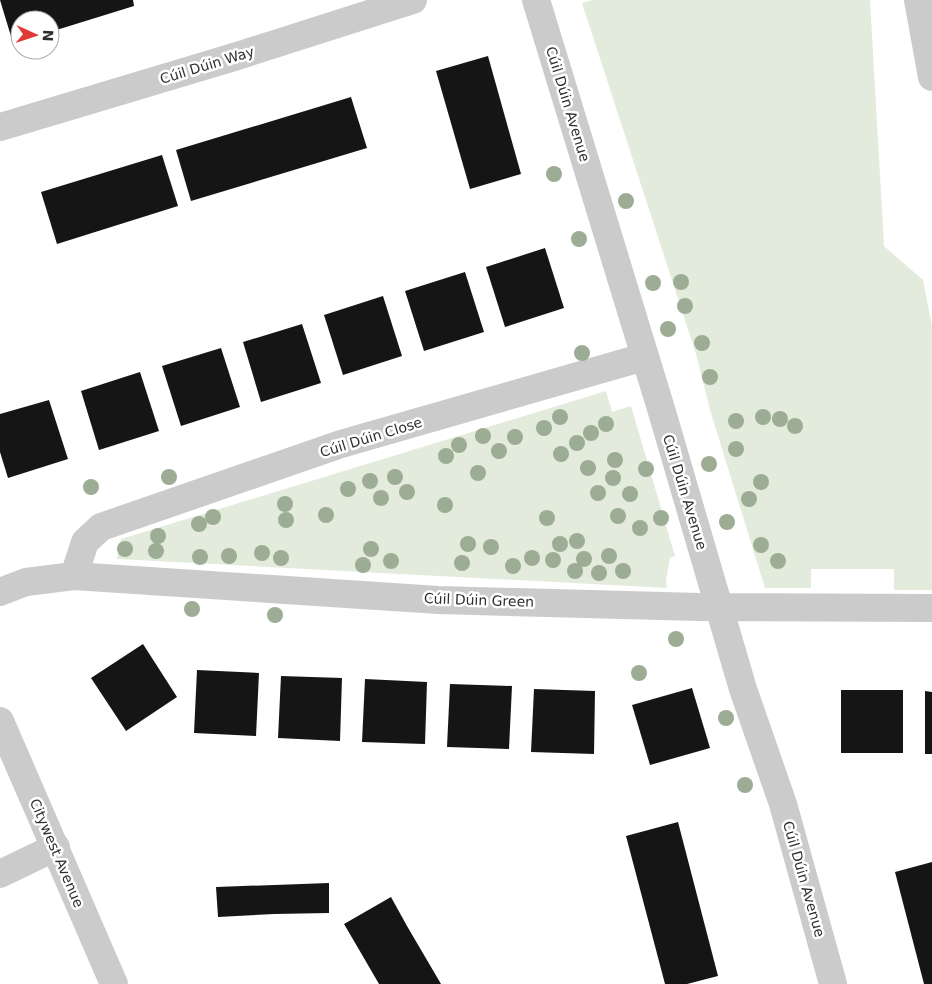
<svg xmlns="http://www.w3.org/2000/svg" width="932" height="984" font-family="'DejaVu Sans',sans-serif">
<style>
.grass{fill:#e3ebdc}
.building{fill:#151515}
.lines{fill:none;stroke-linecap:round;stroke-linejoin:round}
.minor{stroke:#cbcbcb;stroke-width:28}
.tertiary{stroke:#cbcbcb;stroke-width:28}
.tree{fill:#9dac94}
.labels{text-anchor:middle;stroke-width:5;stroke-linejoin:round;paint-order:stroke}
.street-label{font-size:14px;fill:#2e2e2e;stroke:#fff}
</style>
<rect width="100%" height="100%" fill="#fff"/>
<g class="grass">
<path d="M592,0H870L884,246L923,280L932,326V590H894V569H811V588H765L710,410L696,354L582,3Z"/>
<path d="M606,391L612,412L631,406L675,556L670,558L666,581L667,588L117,559L121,539Z"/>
</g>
<g class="building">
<path d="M0,0H133L134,6L50,32V20H20V41L13,43Z"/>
<path d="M488,56L521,174L470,189L436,71Z"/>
<path d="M351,97L367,148L191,201L176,150Z"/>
<path d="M162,155L178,206L57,244L41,192Z"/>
<path d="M545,248L564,308L505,327L486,267Z"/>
<path d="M465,272L484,332L424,351L405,291Z"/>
<path d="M383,296L402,356L343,375L324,315Z"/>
<path d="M302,324L321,383L261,402L243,342Z"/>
<path d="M221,348L240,407L181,426L162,366Z"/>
<path d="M140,372L159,431L99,450L81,391Z"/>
<path d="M49,400L68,459L8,478L0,452V414Z"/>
<path d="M143,644L177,697L126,731L91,678Z"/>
<path d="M197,670L259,673L256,736L194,733Z"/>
<path d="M281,676L342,678L340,741L278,738Z"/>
<path d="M365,679L427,682L425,744L362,742Z"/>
<path d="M450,684L512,686L509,749L447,747Z"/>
<path d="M692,688L710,748L650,765L632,705Z"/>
<path d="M534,689L595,691L594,754L531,752Z"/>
<rect x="841" y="690" width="62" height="63"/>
<path d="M925,691L932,692V754H925Z"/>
<path d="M678,822L718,976L687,984H665L626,836Z"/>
<path d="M932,862V984H924L895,872Z"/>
<path d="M329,883V913L274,914L218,917L216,887Z"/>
<path d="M391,897L407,926L441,984H379L361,953L344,924Z"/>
</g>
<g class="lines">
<g class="minor">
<path d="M536,0L662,412L743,689L783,804L833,984"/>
<path d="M918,0L932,77"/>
<path d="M0,127L234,57L413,0"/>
<path d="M74,576L85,542L101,527L341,444L644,357"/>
<path d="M0,592L26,582L74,576L438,600L699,607L932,608"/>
<path d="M0,874L56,847"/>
</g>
<path class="tertiary" d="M0,721L114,984"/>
</g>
<g class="tree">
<circle cx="554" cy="174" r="8"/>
<circle cx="626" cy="201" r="8"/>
<circle cx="579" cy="239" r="8"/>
<circle cx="681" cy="282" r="8"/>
<circle cx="653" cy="283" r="8"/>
<circle cx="685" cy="306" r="8"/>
<circle cx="668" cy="329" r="8"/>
<circle cx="702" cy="343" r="8"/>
<circle cx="582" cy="353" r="8"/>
<circle cx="710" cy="377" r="8"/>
<circle cx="560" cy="417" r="8"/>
<circle cx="763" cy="417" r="8"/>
<circle cx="780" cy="419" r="8"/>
<circle cx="736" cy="421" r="8"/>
<circle cx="606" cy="424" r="8"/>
<circle cx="795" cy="426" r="8"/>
<circle cx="544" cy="428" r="8"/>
<circle cx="591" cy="433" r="8"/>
<circle cx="483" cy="436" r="8"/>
<circle cx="515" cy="437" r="8"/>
<circle cx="577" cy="443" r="8"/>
<circle cx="459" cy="445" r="8"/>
<circle cx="736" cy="449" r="8"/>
<circle cx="499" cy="451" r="8"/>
<circle cx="561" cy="454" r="8"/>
<circle cx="446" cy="456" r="8"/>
<circle cx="615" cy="460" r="8"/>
<circle cx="709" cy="464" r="8"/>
<circle cx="588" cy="468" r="8"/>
<circle cx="646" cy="469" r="8"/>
<circle cx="478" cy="473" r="8"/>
<circle cx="169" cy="477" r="8"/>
<circle cx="395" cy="477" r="8"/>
<circle cx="613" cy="478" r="8"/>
<circle cx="370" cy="481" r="8"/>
<circle cx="761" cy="482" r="8"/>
<circle cx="91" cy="487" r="8"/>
<circle cx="348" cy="489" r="8"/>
<circle cx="407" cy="492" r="8"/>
<circle cx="598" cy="493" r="8"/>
<circle cx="630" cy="494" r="8"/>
<circle cx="381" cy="498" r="8"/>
<circle cx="749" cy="499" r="8"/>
<circle cx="285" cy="504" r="8"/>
<circle cx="445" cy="505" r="8"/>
<circle cx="326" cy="515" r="8"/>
<circle cx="618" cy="516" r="8"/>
<circle cx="213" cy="517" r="8"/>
<circle cx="547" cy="518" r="8"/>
<circle cx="661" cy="518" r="8"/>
<circle cx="286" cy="520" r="8"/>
<circle cx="727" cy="522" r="8"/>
<circle cx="199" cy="524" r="8"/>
<circle cx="640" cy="528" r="8"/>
<circle cx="158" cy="536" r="8"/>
<circle cx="577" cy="541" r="8"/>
<circle cx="468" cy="544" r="8"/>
<circle cx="560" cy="544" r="8"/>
<circle cx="761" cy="545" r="8"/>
<circle cx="491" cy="547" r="8"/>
<circle cx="125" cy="549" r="8"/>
<circle cx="371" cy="549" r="8"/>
<circle cx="156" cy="551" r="8"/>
<circle cx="262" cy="553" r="8"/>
<circle cx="229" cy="556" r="8"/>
<circle cx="609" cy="556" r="8"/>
<circle cx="200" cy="557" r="8"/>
<circle cx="281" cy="558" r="8"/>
<circle cx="532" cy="558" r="8"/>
<circle cx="584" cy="559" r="8"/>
<circle cx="553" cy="560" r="8"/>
<circle cx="391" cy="561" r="8"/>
<circle cx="778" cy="561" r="8"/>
<circle cx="462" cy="563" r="8"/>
<circle cx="363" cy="565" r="8"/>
<circle cx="513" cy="566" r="8"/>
<circle cx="575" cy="571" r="8"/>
<circle cx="623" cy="571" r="8"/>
<circle cx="599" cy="573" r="8"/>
<circle cx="192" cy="609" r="8"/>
<circle cx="275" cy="615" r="8"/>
<circle cx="676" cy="639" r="8"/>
<circle cx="639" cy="673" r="8"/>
<circle cx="726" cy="718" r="8"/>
<circle cx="745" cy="785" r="8"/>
</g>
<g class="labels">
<g class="street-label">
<text transform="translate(207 65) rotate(-17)" y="5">Cúil Dúin Way</text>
<text transform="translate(568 104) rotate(73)" y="5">Cúil Dúin Avenue</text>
<text transform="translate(371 437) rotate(-17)" y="5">Cúil Dúin Close</text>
<text transform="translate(685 492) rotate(73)" y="5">Cúil Dúin Avenue</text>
<text transform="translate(479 600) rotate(2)" y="5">Cúil Dúin Green</text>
<text transform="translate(57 853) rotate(67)" y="5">Citywest Avenue</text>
<text transform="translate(804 879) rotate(74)" y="5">Cúil Dúin Avenue</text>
</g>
</g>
<g transform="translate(35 35) rotate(93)"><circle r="24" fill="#ffffff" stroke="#ababab"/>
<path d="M0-4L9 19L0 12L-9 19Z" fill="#df3a36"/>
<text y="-8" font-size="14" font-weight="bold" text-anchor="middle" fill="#2e2e2e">N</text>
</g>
</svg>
